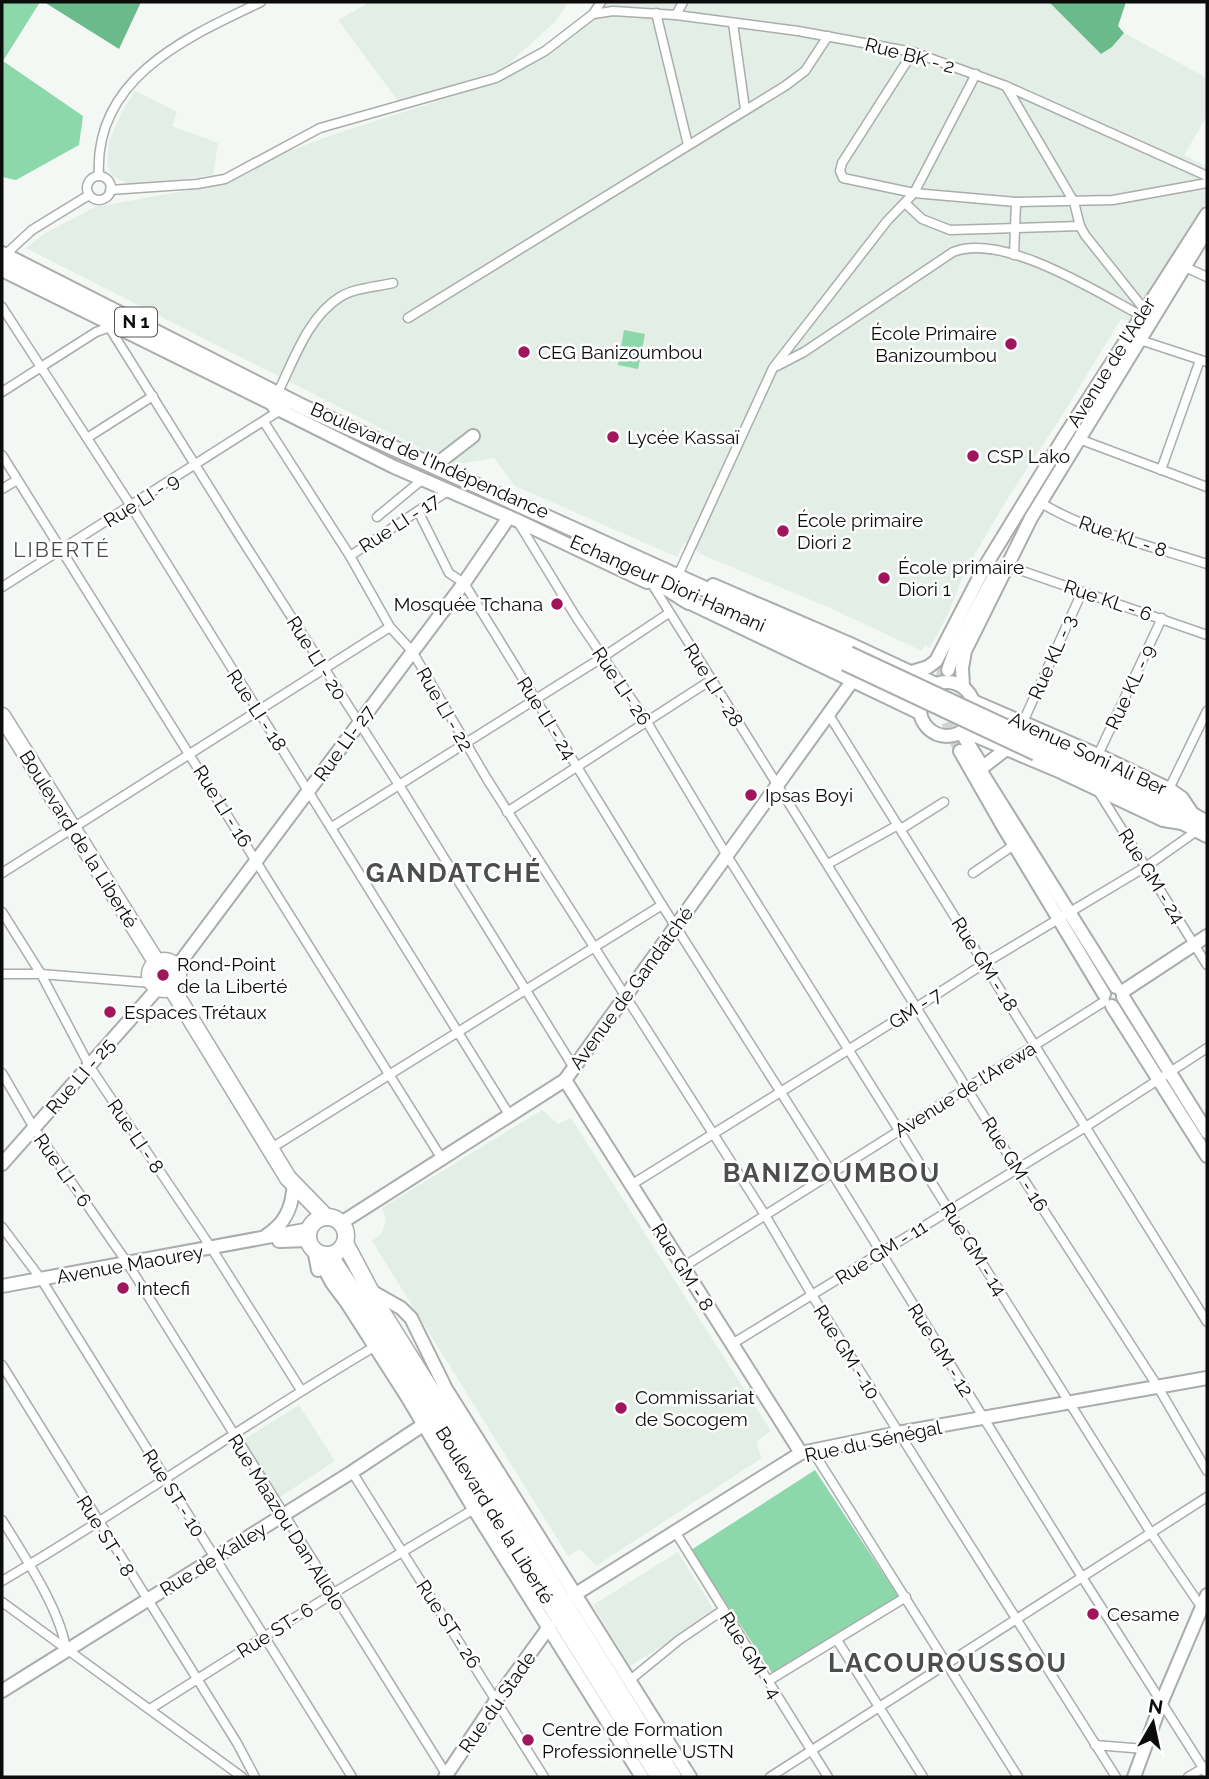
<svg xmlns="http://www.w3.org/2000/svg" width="1209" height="1779" font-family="Raleway,sans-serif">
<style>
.built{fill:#e3eee7}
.green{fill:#8cd8aa}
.water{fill:#6bba8b}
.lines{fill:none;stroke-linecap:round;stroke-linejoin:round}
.secondary-tunnel{stroke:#d1d5d2;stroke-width:12;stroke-dasharray:12 6;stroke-linecap:butt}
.street-casing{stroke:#a9adab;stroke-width:11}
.secondary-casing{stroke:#a9adab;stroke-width:16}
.primary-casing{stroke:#a9adab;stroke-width:18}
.highway-casing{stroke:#a9adab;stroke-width:19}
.street{stroke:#fff;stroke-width:8}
.secondary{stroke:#fff;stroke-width:12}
.primary{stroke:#fff;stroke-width:14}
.highway{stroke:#fff;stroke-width:16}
.primary-bridge-casing{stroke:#a9adab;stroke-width:18;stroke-linecap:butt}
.primary-bridge{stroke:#fff;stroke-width:14}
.poi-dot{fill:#a1155d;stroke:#fff;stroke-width:2.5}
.labels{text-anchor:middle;stroke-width:5;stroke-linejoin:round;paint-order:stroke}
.shield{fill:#fff;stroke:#545554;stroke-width:2}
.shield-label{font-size:18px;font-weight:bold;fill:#0b0c0b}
.street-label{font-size:19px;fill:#0b0c0b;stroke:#fff}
.poi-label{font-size:19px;fill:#0b0c0b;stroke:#fff;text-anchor:start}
.neighbourhood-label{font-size:21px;letter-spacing:2px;fill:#4b4e4c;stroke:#fff}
.district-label{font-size:26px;font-weight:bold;letter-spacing:2px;fill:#4b4e4c;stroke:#fff}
</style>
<rect width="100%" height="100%" fill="#f4f8f5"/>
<g class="built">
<path d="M370,2H569L555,22L502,70L398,101L338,20Z"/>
<path d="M603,2H1049L1101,54L1112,47L1124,33L1207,78V116L1184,155L1207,167V201L1132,321L1121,319L1060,419L1009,496L965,571L949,612L930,648L925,645L922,651L828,607L705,556L684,543L677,557L515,486L494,458L453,465L26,248L44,234L95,207L223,184L278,155L332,135L503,80L556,49L593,16Z"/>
<path d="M135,91L177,112L172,126L218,143L213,175L130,185L112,176L107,164L109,141L122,112Z"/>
<path d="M542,1110L558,1124L571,1118L771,1431L758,1440L757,1446L762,1458L596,1566L580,1549L568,1556L372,1241L382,1233L386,1221L382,1208Z"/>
<path d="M299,1405L335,1461L277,1499L240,1442Z"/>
<path d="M678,1552L715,1612L630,1666L593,1605Z"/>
</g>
<g class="green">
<path d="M2,2H40L3,61L83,116L79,145L16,180L2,177Z"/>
<path d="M624,330L645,334L638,369L618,365Z"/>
<path d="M815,1470L898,1596L774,1676L691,1550Z"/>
</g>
<g class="water">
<path d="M44,2H141L119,49Z"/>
<path d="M1049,2H1126L1118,26L1124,33L1112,47L1101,54Z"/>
</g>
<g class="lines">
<path class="secondary-tunnel" d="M943,669C938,703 946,721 960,751"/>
<defs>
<g id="street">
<path d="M656,13L688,145"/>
<path d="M593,14L613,11L676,15L798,31L913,52L1006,86L1207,176"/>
<path d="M676,15L683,2"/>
<path d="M733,23L745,109"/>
<path d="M913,52L842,163L840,171L843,178L914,193L1016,202L1113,200L1207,183"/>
<path d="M1006,86L1074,202L1080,226L1085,235L1144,309"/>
<path d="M99,176C93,78 187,37 261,2"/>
<circle cx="99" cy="188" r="12"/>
<path d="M110,190L197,184L225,179L320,128L496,78L545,51L593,14L601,2"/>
<path d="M905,203L922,219L950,230L1080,226"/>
<path d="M5,255L32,230L89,195"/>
<path d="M1014,255L1016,202"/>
<path d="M1185,267L1207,277"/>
<path d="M2,307L131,506L510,1116"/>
<path d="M408,318L785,86L805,71L828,36"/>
<path d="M109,327L239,535L399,785L574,1068"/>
<path d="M1140,340L1207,362"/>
<path d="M777,366L804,352L953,252C1003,232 1097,292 1140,315"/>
<path d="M2,392L96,332L113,326"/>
<path d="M278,392C294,360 308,317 340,297C354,288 376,287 393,283"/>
<path d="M264,422L350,556L390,627L412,651L487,779L765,1215L812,1295L1116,1777"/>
<path d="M87,438L153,396"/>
<path d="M1079,439L1207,487"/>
<path d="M2,455L442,1159"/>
<path d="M1161,470L1200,360"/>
<path d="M2,489L17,480"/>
<path d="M1041,503C1091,533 1152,546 1207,564"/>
<path d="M418,511L449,573L464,583L662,905L832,1173L1082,1577L1207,1774"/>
<path d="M377,517L423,479"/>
<path d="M518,522L576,617L647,722L726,854L1151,1533L1202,1608"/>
<path d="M350,556L448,491"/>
<path d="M1008,566L1207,635"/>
<path d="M680,571L773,368L887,221L914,193L976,74"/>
<path d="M652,584L1017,1169L1158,1387L1207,1471"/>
<path d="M2,587L279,411"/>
<path d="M829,715L1207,1322"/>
<path d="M1023,722L1082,592"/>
<path d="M1098,755L1162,618"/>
<path d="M1169,789L1207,711"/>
<path d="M1098,791L1207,965"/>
<path d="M507,812L711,680"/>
<path d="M332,827L603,657L669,613"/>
<path d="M901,829L944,802"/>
<path d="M828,864L898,825"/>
<path d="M2,873L390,627"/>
<path d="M973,873L1014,845"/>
<path d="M2,912L41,974L90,1067L212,1249L301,1390"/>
<path d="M2,974H41L152,983"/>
<path d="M2,1073L34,1128L128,1264L448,1777"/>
<path d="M270,1149L662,905"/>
<path d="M631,1185L917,1007L985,963L1147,866L1198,830"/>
<path d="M2,1227L41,1279L352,1777"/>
<path d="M683,1267L1105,1001"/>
<path d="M732,1344L1087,1126L1207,1048"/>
<path d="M2,1365L237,1743L255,1777"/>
<path d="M812,1450L1018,1777"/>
<path d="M352,1472L544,1777"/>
<path d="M2,1520C23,1554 62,1612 66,1651"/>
<path d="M676,1533L828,1777"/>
<path d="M2,1581C128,1507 248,1421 374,1347"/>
<path d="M2,1602L242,1777"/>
<path d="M837,1640L923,1777"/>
<path d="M630,1680L679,1640L723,1610"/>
<path d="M768,1681L906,1597"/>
<path d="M150,1709L332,1594L474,1509"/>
<path d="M1095,1745L1145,1749"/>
<path d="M770,1777L1207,1497"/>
<path d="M1188,1777L1207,1766"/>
</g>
<g id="secondary">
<path d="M274,407L394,467L516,520L647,582"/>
<path d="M438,463L473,436"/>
<path d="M713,585L848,643L936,684"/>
<path d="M682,599L920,713"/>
<path d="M948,670L957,645L994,576"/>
<path d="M912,672L928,667L936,661L984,568L1063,439L1207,214"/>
<circle cx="947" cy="709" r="27"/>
<path d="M963,687L962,668L965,651L1031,518L1207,230"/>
<path d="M973,701L1098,755L1169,789L1182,798L1194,816"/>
<path d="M964,731L1061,772L1163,820L1182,823"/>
<path d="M961,732L982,766"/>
<path d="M960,751L1004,828L1104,994"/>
<path d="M975,762L1116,987"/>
<path d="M983,767L1005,750"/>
<path d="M176,968L464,583L509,517"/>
<path d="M1122,992L1207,936"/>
<path d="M1123,997L1207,1132"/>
<path d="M1112,1006L1207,1156"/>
<path d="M565,1080L801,1453"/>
<path d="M2,1164L158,988"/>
<path d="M341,1223L565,1080L853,680"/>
<path d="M267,1235C284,1224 291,1210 293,1191"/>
<path d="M279,1241L309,1240"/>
<path d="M314,1249L318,1270"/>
<path d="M323,1255L325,1270L332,1283L347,1303L406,1395L474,1509L642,1777"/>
<path d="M2,1286L310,1229"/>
<path d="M371,1291L401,1308L411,1318L446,1389L690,1777"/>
<path d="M574,1595L801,1453L898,1433L1207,1378"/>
<path d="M2,1691L352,1472L423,1425"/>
<path d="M445,1777L497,1699L549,1627"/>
<path d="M1134,1777L1162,1701L1207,1595"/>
</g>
<g id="primary">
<path d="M2,254L303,407L849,654"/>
<path d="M2,269L283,408"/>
<path d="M636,569L689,602"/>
<path d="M757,624L845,663"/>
<path d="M1040,743L1156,795L1207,823"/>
<path d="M1036,753L1150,805L1207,835"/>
</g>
<g id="highway">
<path d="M2,716L157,963"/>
<circle cx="164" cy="975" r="14"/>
<path d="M171,987L288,1178L326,1217"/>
<circle cx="327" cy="1236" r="19"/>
<path d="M345,1243L380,1309L673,1777"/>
<path d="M329,1255L369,1315L659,1777"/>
</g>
</defs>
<use href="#street" class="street-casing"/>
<use href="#secondary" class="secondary-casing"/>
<use href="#primary" class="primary-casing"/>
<use href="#highway" class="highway-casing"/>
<use href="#street" class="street"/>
<use href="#secondary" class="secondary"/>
<use href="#primary" class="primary"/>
<use href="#highway" class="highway"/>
<defs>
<g id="primary-bridge">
<path d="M849,654L1040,743"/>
<path d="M845,663L1036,753"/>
</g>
</defs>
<use href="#primary-bridge" class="primary-bridge-casing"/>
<use href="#primary-bridge" class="primary-bridge"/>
</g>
<g class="poi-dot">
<circle cx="1011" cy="344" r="7"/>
<circle cx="524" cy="352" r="7"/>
<circle cx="613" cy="437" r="7"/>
<circle cx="973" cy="456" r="7"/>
<circle cx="783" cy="531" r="7"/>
<circle cx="884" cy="578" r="7"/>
<circle cx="557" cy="604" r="7"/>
<circle cx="751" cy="795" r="7"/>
<circle cx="163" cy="975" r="7"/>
<circle cx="110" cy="1012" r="7"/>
<circle cx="123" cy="1288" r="7"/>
<circle cx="621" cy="1408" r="7"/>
<circle cx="1093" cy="1614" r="7"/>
<circle cx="528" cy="1740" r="7"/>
</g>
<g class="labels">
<rect class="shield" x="115" y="307.5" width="42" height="29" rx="5"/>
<g class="shield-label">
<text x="136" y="328">N 1</text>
</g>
<g class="street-label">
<text transform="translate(910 55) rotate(15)" y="7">Rue BK - 2</text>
<text transform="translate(1111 362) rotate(-58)" y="7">Avenue de l'Ader</text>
<text transform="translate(430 460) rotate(24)" y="7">Boulevard de l'Indépendance</text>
<text transform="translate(141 500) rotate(-32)" y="7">Rue LI - 9</text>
<text transform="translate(399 523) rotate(-33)" y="7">Rue LI - 17</text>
<text transform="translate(1123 536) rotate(19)" y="7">Rue KL - 8</text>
<text transform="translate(668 583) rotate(24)" y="7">Echangeur Diori Hamani</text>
<text transform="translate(1108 600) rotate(19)" y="7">Rue KL - 6</text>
<text transform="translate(1052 657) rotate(-66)" y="7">Rue KL - 3</text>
<text transform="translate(317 658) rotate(58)" y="7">Rue LI - 20</text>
<text transform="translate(714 685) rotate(58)" y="7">Rue LI - 28</text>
<text transform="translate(622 686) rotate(56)" y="7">Rue LI- 26</text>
<text transform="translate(1130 687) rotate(-65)" y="7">Rue KL - 9</text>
<text transform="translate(445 709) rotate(60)" y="7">Rue LI - 22</text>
<text transform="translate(257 710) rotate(57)" y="7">Rue LI - 18</text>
<text transform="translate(547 718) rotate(58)" y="7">Rue LI - 24</text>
<text transform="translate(344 743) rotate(-54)" y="7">Rue LI- 27</text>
<text transform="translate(1088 753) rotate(25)" y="7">Avenue Soni Ali Ber</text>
<text transform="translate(223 806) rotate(58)" y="7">Rue LI - 16</text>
<text transform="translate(79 839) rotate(58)" y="7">Boulevard de la Liberté</text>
<text transform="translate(1152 876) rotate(58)" y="7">Rue GM - 24</text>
<text transform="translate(985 964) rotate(58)" y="7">Rue GM - 18</text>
<text transform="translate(631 988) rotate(-54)" y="7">Avenue de Gandatché</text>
<text transform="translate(915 1008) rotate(-33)" y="7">GM - 7</text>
<text transform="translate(80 1076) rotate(-49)" y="7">Rue LI - 25</text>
<text transform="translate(965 1089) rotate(-32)" y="7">Avenue de l'Arewa</text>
<text transform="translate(136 1136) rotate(56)" y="7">Rue LI - 8</text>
<text transform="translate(1015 1164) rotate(58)" y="7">Rue GM - 16</text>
<text transform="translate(63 1170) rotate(55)" y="7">Rue LI - 6</text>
<text transform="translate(974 1249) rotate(58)" y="7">Rue GM - 14</text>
<text transform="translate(881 1252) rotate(-32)" y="7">Rue GM - 11</text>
<text transform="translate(130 1264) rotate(-10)" y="7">Avenue Maourey</text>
<text transform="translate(683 1267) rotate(58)" y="7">Rue GM - 8</text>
<text transform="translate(941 1350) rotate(58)" y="7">Rue GM - 12</text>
<text transform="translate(847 1352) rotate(58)" y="7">Rue GM - 10</text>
<text transform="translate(873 1441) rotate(-12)" y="7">Rue du Sénégal</text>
<text transform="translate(174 1493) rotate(58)" y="7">Rue ST - 10</text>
<text transform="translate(495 1515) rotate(58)" y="7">Boulevard de la Liberté</text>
<text transform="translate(287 1522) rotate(58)" y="7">Rue Maazou Dan Allolo</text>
<text transform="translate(106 1536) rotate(58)" y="7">Rue ST - 8</text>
<text transform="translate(213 1559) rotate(-32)" y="7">Rue de Kalley</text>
<text transform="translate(449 1624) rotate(57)" y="7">Rue ST - 26</text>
<text transform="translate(275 1630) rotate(-32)" y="7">Rue ST- 6</text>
<text transform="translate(751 1655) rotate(58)" y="7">Rue GM - 4</text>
<text transform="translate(497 1702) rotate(-55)" y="7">Rue du Stade</text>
</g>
<g class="poi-label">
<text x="997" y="340" text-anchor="end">École Primaire<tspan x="997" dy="22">Banizoumbou</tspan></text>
<text x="538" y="359">CEG Banizoumbou</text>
<text x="627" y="444">Lycée Kassaï</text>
<text x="987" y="463">CSP Lako</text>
<text x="797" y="527">École primaire<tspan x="797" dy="22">Diori 2</tspan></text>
<text x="898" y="574">École primaire<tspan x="898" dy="22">Diori 1</tspan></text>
<text x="543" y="611" text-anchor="end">Mosquée Tchana</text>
<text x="765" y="802">Ipsas Boyi</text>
<text x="177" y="971">Rond-Point<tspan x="177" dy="22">de la Liberté</tspan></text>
<text x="124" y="1019">Espaces Trétaux</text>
<text x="137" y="1295">Intecfi</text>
<text x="635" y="1404">Commissariat<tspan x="635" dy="22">de Socogem</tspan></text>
<text x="1107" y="1621">Cesame</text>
<text x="542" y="1736">Centre de Formation<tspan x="542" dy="22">Professionnelle USTN</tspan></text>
</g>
<g class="neighbourhood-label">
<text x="62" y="557">LIBERTÉ</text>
</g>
<g class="district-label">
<text x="454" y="882">GANDATCHÉ</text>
<text x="832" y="1182">BANIZOUMBOU</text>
<text x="948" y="1672">LACOUROUSSOU</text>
</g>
</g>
<rect width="1209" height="1779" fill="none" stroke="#0b0c0b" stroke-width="7"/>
<g transform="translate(1153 1723) rotate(9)" stroke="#ffffff" stroke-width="5" paint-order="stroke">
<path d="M0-5L12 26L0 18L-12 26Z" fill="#0b0c0b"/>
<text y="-10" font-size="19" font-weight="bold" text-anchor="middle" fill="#0b0c0b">N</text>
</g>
</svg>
